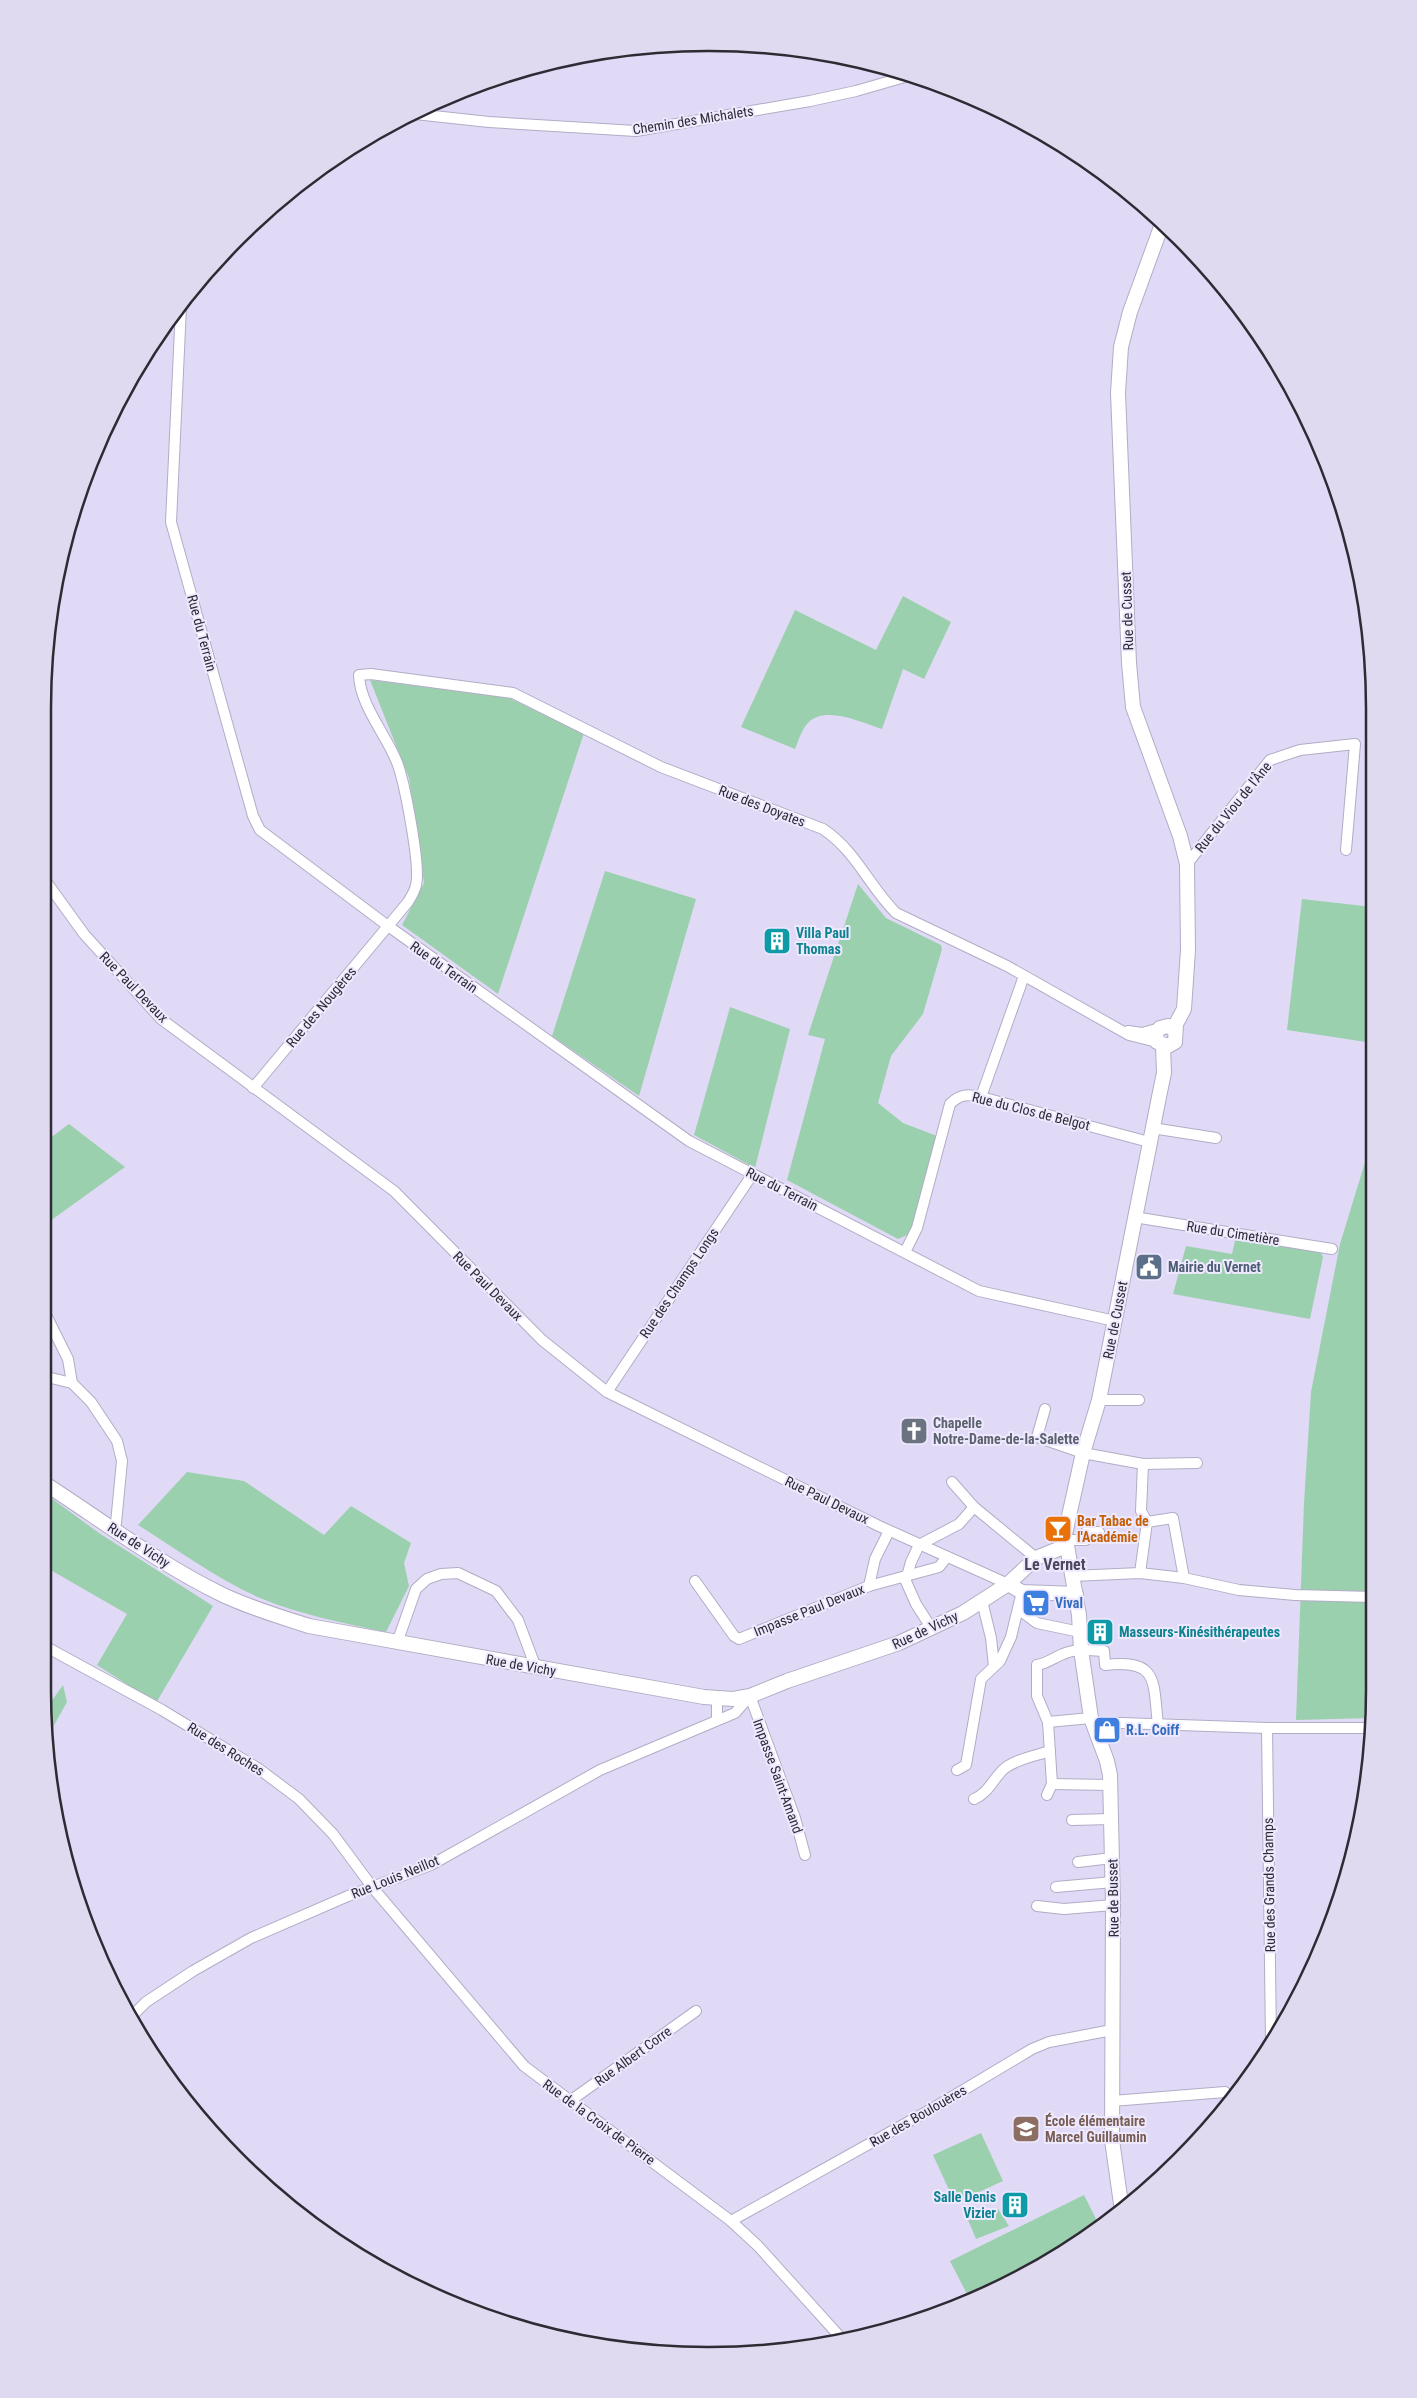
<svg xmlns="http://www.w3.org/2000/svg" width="1417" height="2398" font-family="'Roboto Condensed',sans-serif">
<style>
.green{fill:#9bd0ae}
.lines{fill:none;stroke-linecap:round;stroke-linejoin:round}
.street-casing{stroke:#b2acc6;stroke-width:12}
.secondary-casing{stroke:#b2acc6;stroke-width:16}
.street{stroke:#fff;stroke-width:10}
.secondary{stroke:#fff;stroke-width:14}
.labels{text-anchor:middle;stroke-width:4;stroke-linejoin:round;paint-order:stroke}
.street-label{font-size:14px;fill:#2e2b35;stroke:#eee9ff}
.culture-label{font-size:14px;font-weight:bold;fill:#0d838f;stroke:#eee9ff;text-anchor:start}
.service-label{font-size:14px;font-weight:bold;fill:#4e5e75;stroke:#eee9ff;text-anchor:start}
.worship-label{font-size:14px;font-weight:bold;fill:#5b616d;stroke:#eee9ff;text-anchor:start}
.food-label{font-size:14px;font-weight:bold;fill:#c56008;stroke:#eee9ff;text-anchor:start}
.shop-label{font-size:14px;font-weight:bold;fill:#366cbe;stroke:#eee9ff;text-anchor:start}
.education-label{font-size:14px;font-weight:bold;fill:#785e54;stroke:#eee9ff;text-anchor:start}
.quarter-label{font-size:16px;font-weight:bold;fill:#4e485f;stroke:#eee9ff}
.rim{fill:none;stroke:#2e2b35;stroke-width:2.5}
</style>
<rect width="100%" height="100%" fill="#e1daf6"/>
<g class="green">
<path d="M903,596L951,622L924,679L903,669L882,729C862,723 824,704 807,724C801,731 798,742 795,749L741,727L795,610L876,650Z"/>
<path d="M370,680L507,697L584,733L498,994L402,925L424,883L409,778Z"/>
<path d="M605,871L696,899L639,1096L552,1036Z"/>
<path d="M858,884L886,918L941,945L942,949L923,1014L891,1056L878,1103L903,1123L937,1136L912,1233L898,1239L787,1180L825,1039L808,1035Z"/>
<path d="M1302,899L1373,907V1043L1287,1030Z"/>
<path d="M730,1007L790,1029L755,1168L694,1135Z"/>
<path d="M69,1124L125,1167L46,1224V1141Z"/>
<path d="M1373,1136V1718L1296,1720L1304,1503L1311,1392L1340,1244Z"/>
<path d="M1236,1236L1320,1251L1323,1257L1310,1319L1173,1294L1186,1246L1232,1254Z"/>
<path d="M187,1472L244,1481L324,1535L351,1506L411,1543L404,1563L409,1586L386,1632C343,1623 301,1615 260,1598C217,1579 178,1550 138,1525Z"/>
<path d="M47,1495L99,1533L213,1606L156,1703L97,1665L127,1614L47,1568Z"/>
<path d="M63,1685L67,1702L48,1736V1706Z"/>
<path d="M981,2133L1003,2181L955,2203L933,2155Z"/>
<path d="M1084,2195L1100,2227L1003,2287L970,2300L950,2261Z"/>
<path d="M998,2209L1009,2226L976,2239L968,2220Z"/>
</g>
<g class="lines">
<defs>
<g id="street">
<path d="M415,114L489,122L636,131L810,101L856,91L908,76"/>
<path d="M181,307L171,522L253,816L260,830L388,926L689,1141L979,1291L1115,1321"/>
<path d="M1187,864L1270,760L1300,750L1355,744L1346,850"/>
<path d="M45,880L84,934L161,1019L394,1191L542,1340L607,1392L879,1526L1008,1584"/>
<path d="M1128,1031L1142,1033L1160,1028"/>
<path d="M253,1088L408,902C411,897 415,891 416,885C421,867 404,778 396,760C385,733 360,705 359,675L371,674L513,693L661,767L823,829C857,852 868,885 896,913L1007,966L1129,1035L1157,1042"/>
<path d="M981,1097L1024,976"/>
<path d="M1152,1128L1216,1138"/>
<path d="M1134,1217L1332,1249"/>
<path d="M905,1252L917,1228L950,1104C960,1094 967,1094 981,1097L1149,1142"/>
<path d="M46,1315L68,1359L72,1383"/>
<path d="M47,1377L72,1383L91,1402L117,1441L122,1461L116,1523L114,1529"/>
<path d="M607,1392L752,1175"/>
<path d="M1099,1400H1139"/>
<path d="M1045,1409L1037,1437L1083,1453L1143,1464L1141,1511L1147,1522L1140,1573"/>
<path d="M1143,1464L1197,1463"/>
<path d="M952,1482L974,1507L1036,1558"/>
<path d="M1147,1522L1173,1518L1184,1578"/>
<path d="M1065,1540H1086V1532H1099"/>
<path d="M907,1576L911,1562L919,1545L959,1524L974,1507"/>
<path d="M1072,1576L1140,1573L1184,1578L1239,1590L1295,1595L1373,1597"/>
<path d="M904,1577L916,1604L932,1629"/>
<path d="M695,1581L734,1636L739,1639L869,1586L939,1567L947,1557"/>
<path d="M869,1586L875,1559L889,1531"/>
<path d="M982,1601L991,1638L994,1666"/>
<path d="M1018,1609L1037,1623L1080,1632"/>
<path d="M397,1643L416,1589L427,1579L441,1574L458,1573L496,1591L518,1620L536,1668"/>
<path d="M48,1648L162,1710L259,1769L299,1799L333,1834L373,1888L524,2066L731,2221L758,2246L842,2339"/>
<path d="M750,1696L795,1818L805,1855"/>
<path d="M717,1698V1720"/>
<path d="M1048,1722L1091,1718"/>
<path d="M1092,1722L1267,1728H1373"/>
<path d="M1267,1728L1271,2042"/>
<path d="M957,1770L966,1765L981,1679L1000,1661L1011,1637L1022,1592"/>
<path d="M1052,1784L1110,1785"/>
<path d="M1047,1795L1052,1784L1048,1722L1037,1696V1665C1048,1663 1053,1658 1063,1654C1076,1648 1091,1650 1104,1651L1105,1665C1159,1659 1153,1681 1158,1725"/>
<path d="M974,1799C989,1793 993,1778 1005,1768C1017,1759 1035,1756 1050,1751"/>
<path d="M1072,1820L1111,1819"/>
<path d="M1078,1862L1112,1858"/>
<path d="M1056,1887L1113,1882"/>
<path d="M1037,1906L1064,1909L1113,1905"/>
<path d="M131,2017L146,2002L193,1971L251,1938L348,1896L431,1865L600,1770L735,1713L750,1696"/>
<path d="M570,2101L696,2011"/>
<path d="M1112,2101L1225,2092"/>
<path d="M731,2221L935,2107L1032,2049L1049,2042L1112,2030"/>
</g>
<g id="secondary">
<path d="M1161,227L1130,312L1121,347L1118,393L1129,663L1133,707L1180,836L1187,864L1188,950L1184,1009L1176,1024L1175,1042L1168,1046L1157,1042L1156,1034L1160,1028L1168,1026L1175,1030"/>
<path d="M47,1485C104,1522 161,1565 223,1595C251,1608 280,1617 309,1626L704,1697L733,1699L750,1696L787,1681L899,1643L963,1613L1008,1584L1036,1558L1066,1546"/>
<path d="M1008,1584L1022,1592L1076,1594"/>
<path d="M1122,2211L1112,2140L1113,1905L1110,1775L1107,1761L1091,1718L1081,1650L1079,1615L1065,1534L1083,1453L1099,1400L1160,1092L1164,1073L1163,1046"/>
</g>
</defs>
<use href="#street" class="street-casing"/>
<use href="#secondary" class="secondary-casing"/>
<use href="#street" class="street"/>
<use href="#secondary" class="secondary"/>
</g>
<defs>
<symbol id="building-square" viewBox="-11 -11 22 22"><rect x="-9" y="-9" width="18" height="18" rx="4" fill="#0f9aa8" stroke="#eee9ff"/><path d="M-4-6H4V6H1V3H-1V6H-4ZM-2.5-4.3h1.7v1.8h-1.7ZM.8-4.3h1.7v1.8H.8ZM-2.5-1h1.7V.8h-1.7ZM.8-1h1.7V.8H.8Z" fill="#fff"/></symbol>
<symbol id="civic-square" viewBox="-11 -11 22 22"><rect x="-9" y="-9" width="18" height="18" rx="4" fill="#5c6f8a" stroke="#eee9ff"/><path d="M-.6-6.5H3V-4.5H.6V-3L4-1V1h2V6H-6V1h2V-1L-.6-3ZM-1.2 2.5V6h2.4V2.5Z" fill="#fff"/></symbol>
<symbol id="church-square" viewBox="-11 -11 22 22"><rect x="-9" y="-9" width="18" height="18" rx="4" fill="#6b7280" stroke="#eee9ff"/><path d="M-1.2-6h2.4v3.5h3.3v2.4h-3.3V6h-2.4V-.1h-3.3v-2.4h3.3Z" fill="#fff"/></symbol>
<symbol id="bar-square" viewBox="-11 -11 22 22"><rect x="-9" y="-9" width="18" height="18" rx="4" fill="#e8710a" stroke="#eee9ff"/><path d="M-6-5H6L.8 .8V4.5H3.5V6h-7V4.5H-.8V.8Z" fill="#fff"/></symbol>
<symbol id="supermarket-square" viewBox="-11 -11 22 22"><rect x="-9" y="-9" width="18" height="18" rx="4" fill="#3f7fe0" stroke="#eee9ff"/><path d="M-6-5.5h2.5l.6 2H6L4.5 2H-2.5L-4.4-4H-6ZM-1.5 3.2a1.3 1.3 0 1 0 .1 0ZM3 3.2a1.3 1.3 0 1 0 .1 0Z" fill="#fff"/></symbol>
<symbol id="shop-square" viewBox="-11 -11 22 22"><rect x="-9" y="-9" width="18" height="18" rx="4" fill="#3f7fe0" stroke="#eee9ff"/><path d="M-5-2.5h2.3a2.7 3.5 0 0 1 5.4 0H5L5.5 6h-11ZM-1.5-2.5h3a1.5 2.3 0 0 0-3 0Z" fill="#fff"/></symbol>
<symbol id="school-square" viewBox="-11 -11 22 22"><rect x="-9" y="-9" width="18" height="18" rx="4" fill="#8d6e63" stroke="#eee9ff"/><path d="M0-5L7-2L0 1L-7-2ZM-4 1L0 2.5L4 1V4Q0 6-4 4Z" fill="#fff"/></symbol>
</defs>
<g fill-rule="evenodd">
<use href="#building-square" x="761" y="925" width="32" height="32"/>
<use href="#civic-square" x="1133" y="1251" width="32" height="32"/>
<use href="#church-square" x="898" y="1415" width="32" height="32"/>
<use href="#bar-square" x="1042" y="1513" width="32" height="32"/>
<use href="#supermarket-square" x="1020" y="1587" width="32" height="32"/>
<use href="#building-square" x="1084" y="1616" width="32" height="32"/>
<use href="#shop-square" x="1091" y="1714" width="32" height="32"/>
<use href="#school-square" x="1010" y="2113" width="32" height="32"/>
<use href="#building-square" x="999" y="2189" width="32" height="32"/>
</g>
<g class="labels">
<g class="street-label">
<text transform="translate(693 120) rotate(-9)" y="5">Chemin des Michalets</text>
<text transform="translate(1127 611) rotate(-92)" y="5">Rue de Cusset</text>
<text transform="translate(202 633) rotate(75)" y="5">Rue du Terrain</text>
<text transform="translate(762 806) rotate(21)" y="5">Rue des Doyates</text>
<text transform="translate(1233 807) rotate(-51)" y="5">Rue du Viou de l'Âne</text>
<text transform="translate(444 967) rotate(35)" y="5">Rue du Terrain</text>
<text transform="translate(134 987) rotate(46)" y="5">Rue Paul Devaux</text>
<text transform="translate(321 1007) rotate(-50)" y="5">Rue des Nougères</text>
<text transform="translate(1031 1111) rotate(14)" y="5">Rue du Clos de Belgot</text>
<text transform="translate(782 1189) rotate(27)" y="5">Rue du Terrain</text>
<text transform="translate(1233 1233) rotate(9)" y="5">Rue du Cimetière</text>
<text transform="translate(679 1283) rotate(-56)" y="5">Rue des Champs Longs</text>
<text transform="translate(488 1286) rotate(45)" y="5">Rue Paul Devaux</text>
<text transform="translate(1115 1320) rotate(-79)" y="5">Rue de Cusset</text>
<text transform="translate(827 1500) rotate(26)" y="5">Rue Paul Devaux</text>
<text transform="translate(139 1545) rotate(33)" y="5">Rue de Vichy</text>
<text transform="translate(809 1610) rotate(-22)" y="5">Impasse Paul Devaux</text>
<text transform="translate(925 1630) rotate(-25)" y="5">Rue de Vichy</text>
<text transform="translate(521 1665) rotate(10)" y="5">Rue de Vichy</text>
<text transform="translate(226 1749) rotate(32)" y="5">Rue des Roches</text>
<text transform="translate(778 1776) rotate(70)" y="5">Impasse Saint-Amand</text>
<text transform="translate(395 1877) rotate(-22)" y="5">Rue Louis Neillot</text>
<text transform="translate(1269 1885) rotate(-91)" y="5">Rue des Grands Champs</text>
<text transform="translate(1113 1898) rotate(-91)" y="5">Rue de Busset</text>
<text transform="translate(633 2056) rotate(-36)" y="5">Rue Albert Corre</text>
<text transform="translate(918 2116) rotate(-30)" y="5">Rue des Boulouères</text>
<text transform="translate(599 2122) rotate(36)" y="5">Rue de la Croix de Pierre</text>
</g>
<g class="culture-label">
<text x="796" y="938">Villa Paul<tspan x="796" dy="16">Thomas</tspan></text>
<text x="1119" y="1637">Masseurs-Kinésithérapeutes</text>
<text x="996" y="2202" text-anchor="end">Salle Denis<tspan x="996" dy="16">Vizier</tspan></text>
</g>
<g class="service-label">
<text x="1168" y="1272">Mairie du Vernet</text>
</g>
<g class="worship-label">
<text x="933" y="1428">Chapelle<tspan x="933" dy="16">Notre-Dame-de-la-Salette</tspan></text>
</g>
<g class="food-label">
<text x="1077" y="1526">Bar Tabac de<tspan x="1077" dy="16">l'Académie</tspan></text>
</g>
<g class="shop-label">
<text x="1055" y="1608">Vival</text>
<text x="1126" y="1735">R.L. Coiff</text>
</g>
<g class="education-label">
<text x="1045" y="2126">École élémentaire<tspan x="1045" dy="16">Marcel Guillaumin</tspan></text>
</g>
<g class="quarter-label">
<text x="1055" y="1570">Le Vernet</text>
</g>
</g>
<path d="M0 0H1417V2398H0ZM708 51H709A657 657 0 0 1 1366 708V1690A657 657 0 0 1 709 2347H708A657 657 0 0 1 51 1690V708A657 657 0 0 1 708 51Z" fill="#dfdaef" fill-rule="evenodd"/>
<path class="rim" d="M708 51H709A657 657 0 0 1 1366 708V1690A657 657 0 0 1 709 2347H708A657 657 0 0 1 51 1690V708A657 657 0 0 1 708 51Z"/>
</svg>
